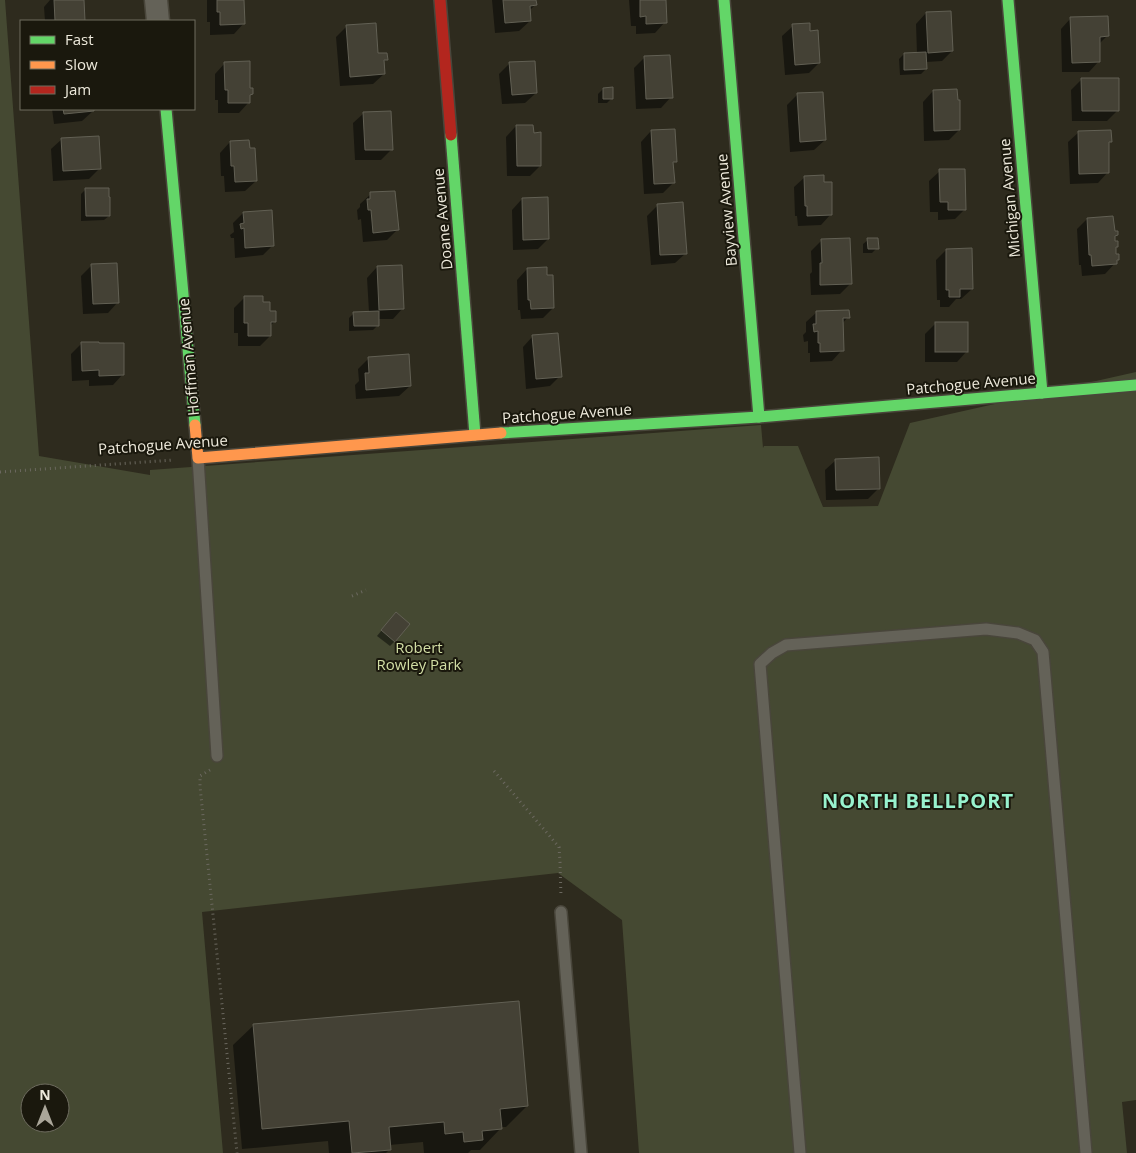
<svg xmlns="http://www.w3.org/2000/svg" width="1136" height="1153" font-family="'Open Sans',sans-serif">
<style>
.green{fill:#454932;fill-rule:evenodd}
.shadow{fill:#0007}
.building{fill:#444135;stroke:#626054}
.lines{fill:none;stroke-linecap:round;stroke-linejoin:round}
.lane-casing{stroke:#49463b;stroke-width:14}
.street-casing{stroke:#49463b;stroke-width:25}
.fast-casing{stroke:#49463b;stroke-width:14}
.slow-casing{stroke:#49463b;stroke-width:14}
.jam-casing{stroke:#49463b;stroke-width:14}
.path{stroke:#6b685f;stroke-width:3;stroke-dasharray:1 4;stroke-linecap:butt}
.lane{stroke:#646258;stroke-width:11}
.street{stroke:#646258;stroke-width:22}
.fast{stroke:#63d668;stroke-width:11}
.slow{stroke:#ff974d;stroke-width:11}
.jam{stroke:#b3261e;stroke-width:11}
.labels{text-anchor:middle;stroke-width:4;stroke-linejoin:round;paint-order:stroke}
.street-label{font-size:15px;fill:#ede9db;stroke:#1a180d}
.park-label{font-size:15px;fill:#d2dea5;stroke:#1a180d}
.district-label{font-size:20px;font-weight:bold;letter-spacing:1px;fill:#98f2ce;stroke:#1a180d}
</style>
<rect width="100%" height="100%" fill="#2e2b1e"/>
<path class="green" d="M0,0H5L39,456L150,475V470L761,425L763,448L764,446H798L823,507L878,506L910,423L1136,372V1100L1122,1102L1127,1153H639L622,920L558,873L202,912L223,1153H0ZM30,1093H60V1123H30Z"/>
<g class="shadow">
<path d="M50,0H82L84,21H45L44,7Z"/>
<path d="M207,0H243L244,23L234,34L210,35V22H207Z"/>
<path d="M492,0H535L536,4L529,11L530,21L519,31L495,33Z"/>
<path d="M629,0H664L665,22L655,33L636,34V26H631Z"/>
<path d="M926,13L952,51L942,61L926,62V69L921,74L900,75L899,59L904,54H917L916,24Z"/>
<path d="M1071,18L1107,36L1099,44V61L1089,72H1062L1061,29Z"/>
<path d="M347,26L377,55L386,59L383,63L384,74L373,84L340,86L336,37Z"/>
<path d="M793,26L809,33L819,63L809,73L785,75L782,36Z"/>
<path d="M644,58L671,97L661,108L636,109L634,68Z"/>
<path d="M225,63L249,89L252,94L249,96V102L239,113H218V100H215V74Z"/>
<path d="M510,63L536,93L525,103L502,104L499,74Z"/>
<path d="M1082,79L1117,111L1107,121H1072L1071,90Z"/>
<path d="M603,89L612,98L607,103H598V94Z"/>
<path d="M933,91L959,130L949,140L924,141L923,102Z"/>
<path d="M798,94L825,140L814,150L790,152L787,105Z"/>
<path d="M52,109H93V111L82,121L54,124Z"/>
<path d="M364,113L392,149L381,160H355L353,123Z"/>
<path d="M516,126L540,166L530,176H507L506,137Z"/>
<path d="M651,131L675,161L672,165L673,183L663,193L644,194L641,142Z"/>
<path d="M1079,132L1110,142L1108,144V172L1098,183L1070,184L1068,142Z"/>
<path d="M62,139L100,168L89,179L53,181L51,149Z"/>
<path d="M230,142L256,181L245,191L225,192L224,176H221L220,153Z"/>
<path d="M940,171L965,209L955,219L938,220V212H930L929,181Z"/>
<path d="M805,177L831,214L821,225L798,226L797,216H795L794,187Z"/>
<path d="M86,189L109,216L104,220L81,221V194Z"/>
<path d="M371,194L397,230L387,240L363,242L361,219L358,220L357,210L360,207V204Z"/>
<path d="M522,199L548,239L538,249L513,250L512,210Z"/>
<path d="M658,205L686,253L675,263L651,265L647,216Z"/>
<path d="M243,213L273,245L263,255L235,258L234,238H231L230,235L234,232L233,223Z"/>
<path d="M1087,219L1117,235L1114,238L1115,255L1118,260L1105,274L1082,276L1081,265H1079L1077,229Z"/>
<path d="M868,240L877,248L872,253H863V244Z"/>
<path d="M821,241L851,283L840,294L811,295L810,274L812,272L811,251Z"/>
<path d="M946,250L972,289L961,299H956L949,307H940V300H937L936,260Z"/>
<path d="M92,265L118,302L108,313L83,314L81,276Z"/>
<path d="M377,267L403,308L393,319H378V325L373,330L349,331V318L354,313L369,312L367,278Z"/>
<path d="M527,269L553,308L543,318L521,319L520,310H518L517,280Z"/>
<path d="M244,298L262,304L275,321L270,326V336L260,346H238V333H234V308Z"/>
<path d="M817,312L848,317L842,324V350L832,361L810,362V353H808V341L804,342L803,335L806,332V322Z"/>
<path d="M935,324L967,351L957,362H925V334Z"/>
<path d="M533,336L560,376L550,386L526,389L523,347Z"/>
<path d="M82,343L123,374L113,385L89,386V380L72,381L71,354Z"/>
<path d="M369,358L410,386L399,396L356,399L355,385L359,381L358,369Z"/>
<path d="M836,460L879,488L868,499L826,500L825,470Z"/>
<path d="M391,619L394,642L390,646L377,636Z"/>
<path d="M254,1025L527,1106L506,1127H500V1129L480,1150H471L468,1153H424L423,1142L389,1145L390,1149L386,1153H329L328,1141L242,1149L233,1045Z"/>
</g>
<g class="building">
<path d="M54,0H84L85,21H55Z"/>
<path d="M217,0H244L245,24L220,25V12H217Z"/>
<path d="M503,0H536L537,5L530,6L531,21L505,23Z"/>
<path d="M640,0H666L667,23L646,24V16L640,17Z"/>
<path d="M951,11L953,51L928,53L926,12Z"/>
<path d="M1108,16L1109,36L1100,37V62L1072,63L1070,17Z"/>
<path d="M376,23L378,53H387L388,60H384L385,74L350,77L346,25Z"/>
<path d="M810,23V31L818,30L820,63L795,65L792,24Z"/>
<path d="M926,52L927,69L904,70V53Z"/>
<path d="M670,55L673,98L646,99L644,56Z"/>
<path d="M250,61V88H253V94L250,95V103H228V90H225L224,62Z"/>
<path d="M535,61L537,93L512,95L509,62Z"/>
<path d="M1081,78H1119V111H1082Z"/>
<path d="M613,87V99H603V88Z"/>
<path d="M957,89L958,100H960V130L934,131L933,90Z"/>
<path d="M823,92L826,140L800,142L797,93Z"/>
<path d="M63,109H94V111L64,114Z"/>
<path d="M391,111L393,150H365L363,112Z"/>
<path d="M516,125H533L534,133L541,132V166H517Z"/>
<path d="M675,129L677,162H673L675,183L654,184L651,130Z"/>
<path d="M1111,130L1112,142H1109V173L1079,174L1078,131Z"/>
<path d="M99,136L101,169L63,171L61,138Z"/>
<path d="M249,140L250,148H255L257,181L235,182L234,166H231L230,141Z"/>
<path d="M939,169H965L966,210H948V202H940Z"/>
<path d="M824,175V182H832V215L807,216V206H805L804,176Z"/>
<path d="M85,188H109V197H110V216H86Z"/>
<path d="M395,191L399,230L373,233L371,210H368L367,199H370V192Z"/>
<path d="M548,197L549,239L523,240L522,198Z"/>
<path d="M683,202L687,254L660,255L657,204Z"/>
<path d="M272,210L274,246L245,248L244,228L241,229L240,224L244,223L243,212Z"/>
<path d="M1113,216L1115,231H1118V235L1115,236V241H1118V247H1116V254H1119V260H1117V264L1092,266L1091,255H1089L1087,218Z"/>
<path d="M850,238L852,284L820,285V263H822L821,239Z"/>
<path d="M867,238H878L879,249H868Z"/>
<path d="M972,248L973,289H960V297H949V290H946V249Z"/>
<path d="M117,263L119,303L93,304L91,264Z"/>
<path d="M402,265L404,309L379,310L377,266Z"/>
<path d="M547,267V275H553L554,308L531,309L530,300H528L527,268Z"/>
<path d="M244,296H263V302H270V311H276V322H271V336H248V323H244Z"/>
<path d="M849,310L850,318H843L844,351L820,352V343H818V331L814,332L813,324H816V311Z"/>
<path d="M379,311V326H354L353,312Z"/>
<rect x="935" y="322" width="33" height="30"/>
<path d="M558,333L562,377L536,379L532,335Z"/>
<path d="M81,342H99V343H124V375L99,376V370L82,371Z"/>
<path d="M409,354L411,386L366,390L365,373H369L368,357Z"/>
<path d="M879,457L880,489L836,490L835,459Z"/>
<path d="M396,612L410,624L395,642L381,630Z"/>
<path d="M519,1001L528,1106L500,1109L502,1129L482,1131L483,1140L464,1142L463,1132L445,1134L444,1122L389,1127L391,1150L352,1153L349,1121L262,1129L253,1024Z"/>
</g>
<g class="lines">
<defs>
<g id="lane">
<path d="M198,458L217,756"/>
<path d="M561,912L581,1153"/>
<path d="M800,1153L760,664L772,653L786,645L986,629L1018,633L1035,640L1043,652L1086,1153"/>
</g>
<path id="street" d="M156,0L158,21"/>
<g id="fast">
<path d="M724,0L759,417"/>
<path d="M1008,0L1042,393"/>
<path d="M166,109L195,425"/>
<path d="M451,135L475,435"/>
<path d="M501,433L759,417L1136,385"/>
</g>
<path id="slow" d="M195,425L198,458L501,433"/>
<path id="jam" d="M440,0L451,135"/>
</defs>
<use href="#lane" class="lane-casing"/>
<use href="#street" class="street-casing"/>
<use href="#fast" class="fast-casing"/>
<use href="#slow" class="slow-casing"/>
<use href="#jam" class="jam-casing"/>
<g class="path">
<path d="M0,472L174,460"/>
<path d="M352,596L366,590"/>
<path d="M210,770L200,776V786L237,1153"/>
<path d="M494,771L559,847L560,862L561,897"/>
</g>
<use href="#lane" class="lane"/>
<use href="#street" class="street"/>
<use href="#fast" class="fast"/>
<use href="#slow" class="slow"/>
<use href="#jam" class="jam"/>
</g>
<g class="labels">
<g class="street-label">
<text transform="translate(1010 198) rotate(-95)" y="5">Michigan Avenue</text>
<text transform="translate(727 210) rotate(-95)" y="5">Bayview Avenue</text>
<text transform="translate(443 219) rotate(-95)" y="5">Doane Avenue</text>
<text transform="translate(189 357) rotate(-95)" y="5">Hoffman Avenue</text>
<text transform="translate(971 384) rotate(-5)" y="5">Patchogue Avenue</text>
<text transform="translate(567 414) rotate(-4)" y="5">Patchogue Avenue</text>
<text transform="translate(163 445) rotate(-4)" y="5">Patchogue Avenue</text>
</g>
<g class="park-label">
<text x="419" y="653">Robert<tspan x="419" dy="17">Rowley Park</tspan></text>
</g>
<g class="district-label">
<text x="918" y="808">NORTH BELLPORT</text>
</g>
</g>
<rect x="20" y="20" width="175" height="90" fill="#1a180d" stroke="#6e6c5f"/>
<rect x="30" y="36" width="25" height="8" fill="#63d668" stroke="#6e6c5f"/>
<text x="65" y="45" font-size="15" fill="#ede9db">Fast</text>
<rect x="30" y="61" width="25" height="8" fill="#ff974d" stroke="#6e6c5f"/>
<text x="65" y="70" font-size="15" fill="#ede9db">Slow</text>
<rect x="30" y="86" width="25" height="8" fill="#b3261e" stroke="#6e6c5f"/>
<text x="65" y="95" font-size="15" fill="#ede9db">Jam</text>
<g transform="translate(45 1108)"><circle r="24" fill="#1a180d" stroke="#6e6c5f"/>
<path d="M0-4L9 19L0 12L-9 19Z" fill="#aaa699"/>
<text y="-8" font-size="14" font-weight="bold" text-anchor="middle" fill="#ede9db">N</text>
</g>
</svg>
